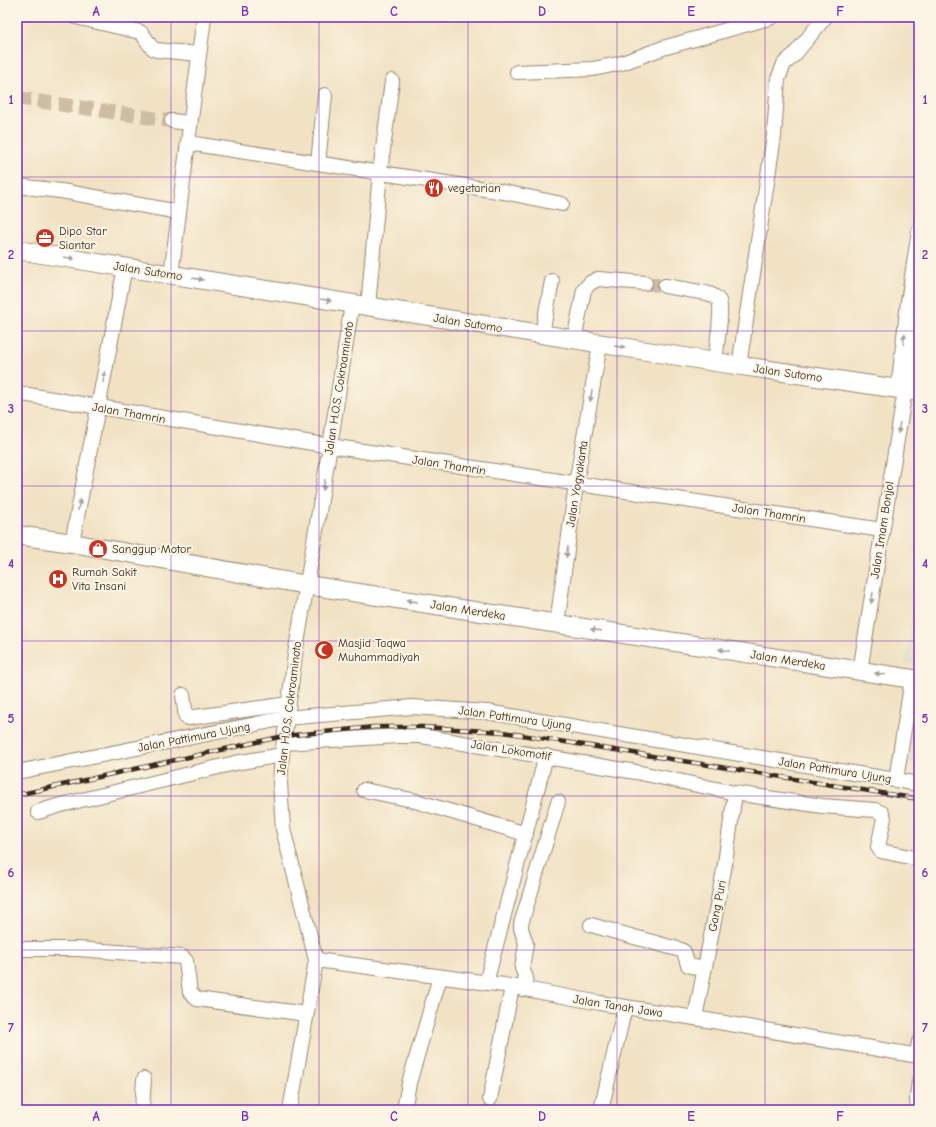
<svg xmlns="http://www.w3.org/2000/svg" width="936" height="1127" font-family="'Comic Neue',sans-serif">
<style>
.built{fill:#dbdebd}
.lines{fill:none;stroke-linecap:round;stroke-linejoin:round}
.minor-tunnel{stroke:#cdbda3;stroke-width:14;stroke-dasharray:14 7;stroke-linecap:butt}
.minor-casing{stroke:#968671;stroke-width:16}
.major-casing{stroke:#968671;stroke-width:20}
.minor{stroke:#fff;stroke-width:14}
.major{stroke:#fff;stroke-width:18}
.rail-casing{stroke:#3b2a1e;stroke-width:4.5}
.rail{stroke:#fcf5e5;stroke-width:3;stroke-dasharray:9;stroke-linecap:butt}
.oneway{fill:#a79f9a}
.grid{fill:none;stroke:#7b2cbf;stroke-width:1;stroke-opacity:0.55}
.labels{text-anchor:middle;stroke-width:4;stroke-linejoin:round;paint-order:stroke}
.poi-label{font-size:12px;fill:#3b2a1e;stroke:#fcf5e5;text-anchor:start}
.street-label{font-size:12px;fill:#3b2a1e;stroke:#fcf5e5}
.neatline{fill:none;stroke:#7b2cbf;stroke-width:1.5}
.grid-label{font-size:13px;text-anchor:middle;font-weight:bold;fill:#7b2cbf}
</style>
<rect width="100%" height="100%" fill="#fcf5e5"/>
<filter id="ink" filterUnits="userSpaceOnUse"><feTurbulence type="fractalNoise" baseFrequency=".025" numOctaves="2"/><feDisplacementMap in="SourceGraphic" scale="8" xChannelSelector="R" yChannelSelector="G"/><feConvolveMatrix kernelMatrix="1 2 1 2 8 2 1 2 1" color-interpolation-filters="sRGB"/></filter>
<filter id="wash" filterUnits="userSpaceOnUse"><feTurbulence type="fractalNoise" baseFrequency=".012" numOctaves="4" result="noise"/><feDisplacementMap in="SourceGraphic" scale="16" xChannelSelector="R" yChannelSelector="G"/><feGaussianBlur stdDeviation="0.9" result="paint"/><feColorMatrix in="noise" values="0 0 0 0 0 0 0 0 0 0 0 0 0 0 0 0 0 1.4 0 .05"/><feComposite in="paint" operator="in"/></filter>
<g filter="url(#wash)">
<rect width="100%" height="100%" fill="#f1e2c4"/>
<g class="built">
<path d="M919,576V665L905,663Z"/>
<path d="M917,702H919V765L908,763Z"/>
</g>
</g>
<g filter="url(#ink)">
<g class="lines">
<g class="minor-tunnel">
<path d="M17,98L172,121"/>
<path d="M645,283L665,286"/>
</g>
<defs>
<g id="minor">
<path d="M76,17L140,32C147,37 148,47 156,50L199,54"/>
<path d="M517,72L593,69L622,63L663,48L772,17"/>
<path d="M172,121L190,123"/>
<path d="M188,143L504,192L562,204"/>
<path d="M318,163L325,95"/>
<path d="M17,186L61,191L179,212"/>
<path d="M171,275L204,17"/>
<path d="M665,286L706,293C711,294 716,296 719,301C723,311 716,349 715,362"/>
<path d="M368,307L380,172L392,81"/>
<path d="M542,334L552,281"/>
<path d="M574,340L584,290L590,283L598,279L645,283"/>
<path d="M739,366L774,136L778,79L784,64L795,54L825,17"/>
<path d="M898,389L908,302L919,231"/>
<path d="M910,391L919,318"/>
<path d="M17,393L330,446L882,530"/>
<path d="M72,543L125,267"/>
<path d="M557,624L576,484L600,344"/>
<path d="M860,671L905,390"/>
<path d="M183,695L186,717L188,718L288,704"/>
<path d="M284,743L398,736H421L636,772L735,793L822,806L875,810L882,813L884,818L878,847L881,851L919,859"/>
<path d="M17,772L286,718L412,707L487,712L919,784"/>
<path d="M896,780L912,679"/>
<path d="M364,790L412,800L526,834"/>
<path d="M38,812L61,805L235,763L282,755"/>
<path d="M591,925L681,950L684,952L688,965L704,970"/>
<path d="M17,949H78L182,957L186,961L190,992L197,999L306,1014"/>
<path d="M316,960L504,985L600,1003L695,1018L919,1056"/>
<path d="M486,983L546,756"/>
<path d="M522,989L526,978L522,968L526,944L521,928V924L558,802"/>
<path d="M695,1018L724,870L735,793"/>
<path d="M917,1055L919,1042"/>
<path d="M490,1099L512,987"/>
<path d="M142,1110L144,1079"/>
<path d="M290,1110L316,960L283,829L280,783L282,755L295,655L330,446L352,304"/>
<path d="M404,1110L409,1083L440,977"/>
<path d="M601,1110L625,1007"/>
<path d="M918,1110L917,1098L919,1081"/>
</g>
<g id="major">
<path d="M17,250L715,362L919,392"/>
<path d="M17,535L72,543L307,585L919,680"/>
</g>
</defs>
<use href="#minor" class="minor-casing"/>
<use href="#major" class="major-casing"/>
<use href="#minor" class="minor"/>
<use href="#major" class="major"/>
<defs>
<path id="rail" d="M17,795L284,736L374,727H423L503,732L919,799"/>
</defs>
<use href="#rail" class="rail-casing"/>
<use href="#rail" class="rail"/>
</g>
<defs><path id="oneway-solid" d="M-6-.8H1V-3.2L6.5 0L1 3.2V.8H-6Z"/></defs>
<g class="oneway">
<use href="#oneway-solid" transform="translate(69 258) rotate(9)"/>
<use href="#oneway-solid" transform="translate(198 279) rotate(9)"/>
<use href="#oneway-solid" transform="translate(326 300) rotate(9)"/>
<use href="#oneway-solid" transform="translate(904 339) rotate(-84)"/>
<use href="#oneway-solid" transform="translate(620 347) rotate(9)"/>
<use href="#oneway-solid" transform="translate(104 377) rotate(-79)"/>
<use href="#oneway-solid" transform="translate(591 396) rotate(99)"/>
<use href="#oneway-solid" transform="translate(899 428) rotate(99)"/>
<use href="#oneway-solid" transform="translate(324 485) rotate(100)"/>
<use href="#oneway-solid" transform="translate(79 505) rotate(-79)"/>
<use href="#oneway-solid" transform="translate(567 552) rotate(98)"/>
<use href="#oneway-solid" transform="translate(872 598) rotate(99)"/>
<use href="#oneway-solid" transform="translate(412 601) rotate(-171)"/>
<use href="#oneway-solid" transform="translate(596 630) rotate(-171)"/>
<use href="#oneway-solid" transform="translate(724 650) rotate(-171)"/>
<use href="#oneway-solid" transform="translate(880 674) rotate(-171)"/>
</g>
</g>
<path class="grid" d="M171,17V1110M319,17V1110M468,17V1110M617,17V1110M765,17V1110M17,177H919M17,331H919M17,486H919M17,641H919M17,796H919M17,950H919"/>
<defs>
<symbol id="restaurant-disc" viewBox="-11 -11 22 22"><circle r="9.5" fill="#c8321e" stroke="#fcf5e5"/><path d="M-5-6h1v4h1v-4h1v4h1v-4h1v5L-1.5 .5V6h-2V.5L-5-1ZM5-6V6H3V1.5H1.5Q1.5-4 5-6Z" fill="#fff"/></symbol>
<symbol id="office-disc" viewBox="-11 -11 22 22"><circle r="9.5" fill="#c8321e" stroke="#fcf5e5"/><path d="M-6-3h4V-5.5h4V-3h4V5H-6ZM-1-4.5V-3h2v-1.5ZM-6 0V1H6V0Z" fill="#fff"/></symbol>
<symbol id="shop-disc" viewBox="-11 -11 22 22"><circle r="9.5" fill="#c8321e" stroke="#fcf5e5"/><path d="M-5-2.5h2.3a2.7 3.5 0 0 1 5.4 0H5L5.5 6h-11ZM-1.5-2.5h3a1.5 2.3 0 0 0-3 0Z" fill="#fff"/></symbol>
<symbol id="hospital-disc" viewBox="-11 -11 22 22"><circle r="9.5" fill="#c8321e" stroke="#fcf5e5"/><path d="M-5-5h3v3.5h4V-5h3V5h-3V1.5h-4V5h-3Z" fill="#fff"/></symbol>
<symbol id="mosque-disc" viewBox="-11 -11 22 22"><circle r="9.5" fill="#c8321e" stroke="#fcf5e5"/><path d="M3.5-4.9A6 6 0 1 0 3.5 4.9A5 5 0 1 1 3.5-4.9Z" fill="#fff"/></symbol>
</defs>
<g fill-rule="evenodd">
<use href="#restaurant-disc" x="423" y="177" width="22" height="22"/>
<use href="#office-disc" x="34" y="227" width="22" height="22"/>
<use href="#shop-disc" x="87" y="538" width="22" height="22"/>
<use href="#hospital-disc" x="47" y="568" width="22" height="22"/>
<use href="#mosque-disc" x="313" y="639" width="22" height="22"/>
</g>
<g class="labels">
<g class="poi-label">
<text x="448" y="192">vegetarian</text>
<text x="59" y="235">Dipo Star<tspan x="59" dy="14">Siantar</tspan></text>
<text x="112" y="553">Sanggup Motor</text>
<text x="72" y="576">Rumah Sakit<tspan x="72" dy="14">Vita Insani</tspan></text>
<text x="338" y="647">Masjid Taqwa<tspan x="338" dy="14">Muhammadiyah</tspan></text>
</g>
<g class="street-label">
<text transform="translate(148 271) rotate(9)" y="4">Jalan Sutomo</text>
<text transform="translate(468 323) rotate(9)" y="4">Jalan Sutomo</text>
<text transform="translate(788 373) rotate(8)" y="4">Jalan Sutomo</text>
<text transform="translate(339 388) rotate(-81)" y="4">Jalan H.O.S. Cokroaminoto</text>
<text transform="translate(129 413) rotate(10)" y="4">Jalan Thamrin</text>
<text transform="translate(449 465) rotate(9)" y="4">Jalan Thamrin</text>
<text transform="translate(577 484) rotate(-81)" y="4">Jalan Yogyakarta</text>
<text transform="translate(769 513) rotate(9)" y="4">Jalan Thamrin</text>
<text transform="translate(882 530) rotate(-81)" y="4">Jalan Imam Bonjol</text>
<text transform="translate(468 610) rotate(9)" y="4">Jalan Merdeka</text>
<text transform="translate(788 660) rotate(9)" y="4">Jalan Merdeka</text>
<text transform="translate(289 708) rotate(-83)" y="4">Jalan H.O.S. Cokroaminoto</text>
<text transform="translate(515 718) rotate(8)" y="4">Jalan Pattimura Ujung</text>
<text transform="translate(194 737) rotate(-11)" y="4">Jalan Pattimura Ujung</text>
<text transform="translate(511 750) rotate(9)" y="4">Jalan Lokomotif</text>
<text transform="translate(835 770) rotate(9)" y="4">Jalan Pattimura Ujung</text>
<text transform="translate(717 906) rotate(-79)" y="4">Gang Puri</text>
<text transform="translate(618 1006) rotate(9)" y="4">Jalan Tanah Jawa</text>
</g>
</g>
<rect width="936" height="1127" fill="none" stroke="#fcf5e5" stroke-width="44"/>
<rect x="22" y="22" width="892" height="1083" class="neatline"/>
<g class="grid-label">
<text x="96" y="16">A</text>
<text x="245" y="16">B</text>
<text x="394" y="16">C</text>
<text x="542" y="16">D</text>
<text x="691" y="16">E</text>
<text x="840" y="16">F</text>
<text x="11" y="104">1</text>
<text x="925" y="104">1</text>
<text x="11" y="259">2</text>
<text x="925" y="259">2</text>
<text x="11" y="413">3</text>
<text x="925" y="413">3</text>
<text x="11" y="568">4</text>
<text x="925" y="568">4</text>
<text x="11" y="723">5</text>
<text x="925" y="723">5</text>
<text x="11" y="877">6</text>
<text x="925" y="877">6</text>
<text x="11" y="1032">7</text>
<text x="925" y="1032">7</text>
<text x="96" y="1121">A</text>
<text x="245" y="1121">B</text>
<text x="394" y="1121">C</text>
<text x="542" y="1121">D</text>
<text x="691" y="1121">E</text>
<text x="840" y="1121">F</text>
</g>
</svg>
